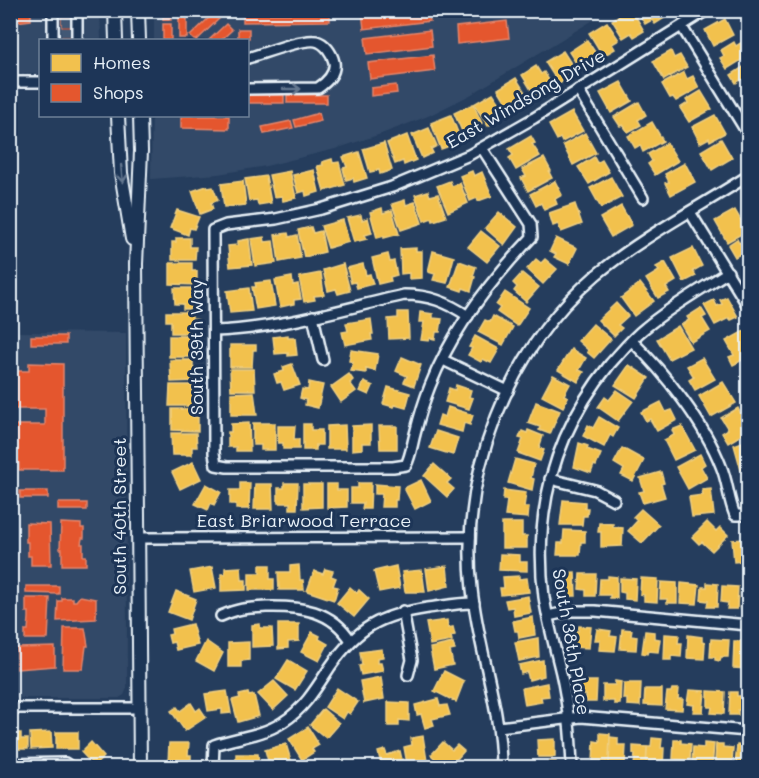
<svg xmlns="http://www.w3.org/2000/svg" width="759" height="778" font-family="Mali,sans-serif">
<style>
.built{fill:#334a68}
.homes{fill:#f2c14e;stroke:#efcf81;stroke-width:1.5}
.shops{fill:#e4572e;stroke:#e5856b;stroke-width:1.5}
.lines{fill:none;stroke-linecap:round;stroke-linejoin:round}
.minor-tunnel{stroke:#425874;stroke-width:9;stroke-dasharray:9 4.5;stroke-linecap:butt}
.minor-casing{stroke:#e8f1f8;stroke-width:14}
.major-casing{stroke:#e8f1f8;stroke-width:16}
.minor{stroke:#1d3557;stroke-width:9}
.major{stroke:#1d3557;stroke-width:12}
.oneway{stroke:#64778f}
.labels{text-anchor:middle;stroke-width:6;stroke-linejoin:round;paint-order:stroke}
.street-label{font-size:18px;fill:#e8f1f8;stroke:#1d3557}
</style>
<rect width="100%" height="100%" fill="#253d5d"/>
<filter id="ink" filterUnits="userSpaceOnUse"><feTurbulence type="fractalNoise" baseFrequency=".0167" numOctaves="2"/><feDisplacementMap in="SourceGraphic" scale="12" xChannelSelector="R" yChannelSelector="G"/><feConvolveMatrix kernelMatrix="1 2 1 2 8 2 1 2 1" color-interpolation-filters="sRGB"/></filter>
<g filter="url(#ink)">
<g class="built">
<path d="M10,11H100L101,40H40V74H11Z"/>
<path d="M154,11H608L470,95L428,116L381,134L335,149L266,166L218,174L151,179L152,116H248V40H154Z"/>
<path d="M11,332L126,333L127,688L124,695L119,698H11Z"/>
</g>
<g class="homes">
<path d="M628,10H632L644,31L634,37L631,33L623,38L612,20Z"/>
<path d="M637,10H662L666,17L655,24L652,20L645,24Z"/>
<path d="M725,19L733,35L713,46L705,30Z"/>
<path d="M607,22L619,40L612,44L615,49L603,56L589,33Z"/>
<path d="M587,40L597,55L587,61L590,65L581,71L569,52Z"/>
<path d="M744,41L748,48L745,50L748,56L727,69L720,58L724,56L721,50L734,42L736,46Z"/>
<path d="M563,51L574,68L567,73L570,77L559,84L545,62Z"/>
<path d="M671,51L674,58L680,55L687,67L664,80L653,61Z"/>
<path d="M748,64V86L747,87L742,79L736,83L731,75Z"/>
<path d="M536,66L541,74L544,72L552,85L540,92L542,95L536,98L522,75Z"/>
<path d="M684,72L687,79L693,76L699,88L676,101L673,97L670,98L662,84Z"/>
<path d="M516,78L528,97L521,101L524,105L512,112L498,89Z"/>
<path d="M621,82L632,101L611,113L600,93Z"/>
<path d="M701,91L712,109L689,122L680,108L688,103L686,100Z"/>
<path d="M493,93L505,111L497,115L499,119L488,126L474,104Z"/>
<path d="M639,102L646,115L638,120L641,125L628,132L623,125L620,126L614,117Z"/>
<path d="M473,104L482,123L475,126L478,132L465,138L454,113Z"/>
<path d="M572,112L583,131L562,142L560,138L557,140L549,125Z"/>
<path d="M451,115L459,135L452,138L455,144L441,149L431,123Z"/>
<path d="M715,115L725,133L710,141L709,138L700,143L692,127Z"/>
<path d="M652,122L663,141L643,152L640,145L635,148L628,136Z"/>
<path d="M429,128L437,146L431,149L433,153L422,158L412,135Z"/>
<path d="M585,133L596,153L573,165L563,145Z"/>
<path d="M407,135L416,160L404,165L403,161L395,164L387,143Z"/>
<path d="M531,136L535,143L532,144L540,156L516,170L509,158L513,155L509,149Z"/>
<path d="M721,139L732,158L712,170L701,151Z"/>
<path d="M384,143L392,170L380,174L379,170L370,172L363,149Z"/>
<path d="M667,143L678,161L655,175L648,164L652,161L648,154Z"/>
<path d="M359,152L367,178L354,182L353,178L346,180L343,168L347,167L343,157Z"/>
<path d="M594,157L597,163L602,160L609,172L589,184L578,167Z"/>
<path d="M544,158L551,171L549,172L552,178L528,191L521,178L526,176L522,169Z"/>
<path d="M332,159L333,163L339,162L345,185L324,191L317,166L323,165L322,162Z"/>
<path d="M685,163L695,182L671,195L665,183L669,182L665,174Z"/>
<path d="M314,170L319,192L306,196L305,191L298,193L293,175Z"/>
<path d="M290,171L296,198L283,201L282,196L274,197L269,175Z"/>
<path d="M472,171L474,176L482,172L492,196L478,201L477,198L470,201L460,176Z"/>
<path d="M266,176L271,203L258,205L257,200L249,201L245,179Z"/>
<path d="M611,177L622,197L601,208L590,188Z"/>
<path d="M243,181L246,205L224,207L221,184Z"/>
<path d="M450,181L452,186L460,183L468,203L448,212L437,186Z"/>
<path d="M555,181L562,195L555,199L557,204L544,210L541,203L536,206L530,194Z"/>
<path d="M207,186L208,188L213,187L218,200L211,203L213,209L200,214L192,191Z"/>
<path d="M428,191L430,196L438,194L446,217L433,221L432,218L424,221L415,195Z"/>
<path d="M405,200L406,205L415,202L422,223L401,230L392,204Z"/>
<path d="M575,204L582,224L561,232L558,224L553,226L549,213Z"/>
<path d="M621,206L632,225L611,237L600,218Z"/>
<path d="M382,208L383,213L392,210L399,234L384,238V236L377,238L370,212Z"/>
<path d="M177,210L199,217L194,229L190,228L188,235L170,228Z"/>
<path d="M735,210L747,231L727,242L715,221Z"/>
<path d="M499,212L517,227L504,245L485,228Z"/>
<path d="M361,215L362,220L368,218L372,233L365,235L367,239L354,242L347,218Z"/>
<path d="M343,220L349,242L328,248L321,226Z"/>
<path d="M311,227L313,233L321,231L325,252L304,257L298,230Z"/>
<path d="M481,231L500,246L487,262L468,247Z"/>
<path d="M288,233L289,237L297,235L301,258L279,262L275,235Z"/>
<path d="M264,237L265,242L273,241L276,263L255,266L251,239Z"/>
<path d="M748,237V265L747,266L740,254L735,257L728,245L737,239L739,243Z"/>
<path d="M176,238H190V247H196L195,260H172V242H176Z"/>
<path d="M556,238L577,248L569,264L554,257L556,254L550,251Z"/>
<path d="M249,239L252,265L230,267L228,246L238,245V241Z"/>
<path d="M416,248V251H422V278L409,279V273L401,274L400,249Z"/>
<path d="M693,248L702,266L693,271L696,276L684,282L672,258Z"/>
<path d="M433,251L454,257L447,283L433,280L435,274L428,272Z"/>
<path d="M388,254L390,262L394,261L397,275L390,277L391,281L378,284L372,258Z"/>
<path d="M536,259L541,263L545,259L557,269L543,284L527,269Z"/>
<path d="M459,261L476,267L473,276L475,277L471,291L463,288L462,291L450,287Z"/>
<path d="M665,262L676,281L666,287L669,292L658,298L646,279L659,271L656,267Z"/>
<path d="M170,263H192V271H197V285L170,284Z"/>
<path d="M343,264L350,291L338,294L336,289L328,291L323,270Z"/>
<path d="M363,264L366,275L370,274L373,284L357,288L355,282L351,283L347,268Z"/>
<path d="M321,273L324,295L314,296L315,300L304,302L299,277Z"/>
<path d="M522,273L539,287L526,302L514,291L517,287L513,283Z"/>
<path d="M292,277L293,285L298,284L301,299L294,300V304L280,307L275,280Z"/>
<path d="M271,281L275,306L256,309L252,287H256L255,283Z"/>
<path d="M640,283L654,301L634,316L621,298Z"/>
<path d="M174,288H198V301H194V309H183V304H175Z"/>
<path d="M249,288L252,311L230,313L227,291Z"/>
<path d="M505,292L529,308L517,326L497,312L500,308L496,305Z"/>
<path d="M727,297L738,317L731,320L729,318L715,325L704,305L714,300L717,306L722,304L720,300Z"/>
<path d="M616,303L628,316L618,325L622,328L614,336L598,320Z"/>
<path d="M701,308L706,316L702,318L710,331L691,342L681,325L689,320L687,317Z"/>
<path d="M166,312H192V319L198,320V333H171V321H166Z"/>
<path d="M398,312H408L409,338L389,339L388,319L398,318Z"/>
<path d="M420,312L433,314V318L442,319L440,332H436L435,339L430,338L429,341L421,340L424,322H419Z"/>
<path d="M493,316L513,327L503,345L478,332L485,320L490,322Z"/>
<path d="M371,319L373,334H371L372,340L345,345L342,332L348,331L346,323Z"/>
<path d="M593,324L611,339L594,358L587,352L588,350L578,341Z"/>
<path d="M678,326L691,348L669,359L657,339Z"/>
<path d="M746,330L748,334V357L733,365L729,357L734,355L726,341Z"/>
<path d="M288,335V338H295L297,355L288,356V353L275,354L273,337Z"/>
<rect x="169" y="336" width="27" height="21"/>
<path d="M475,336L499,349L491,363L483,359L481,362L468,355L472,348L469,347Z"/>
<path d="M230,345H256V350H253L252,367H230Z"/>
<path d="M571,349L586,358L579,370L584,372L578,382L558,370Z"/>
<path d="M351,350L378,354L375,371L366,369V373L351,371L353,362L349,361Z"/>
<path d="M402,357L421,365L414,386L404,382L407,376L396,371Z"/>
<path d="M702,358L715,379L695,390L689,380L694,377L687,366Z"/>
<path d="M170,360H193V368H198V381L171,382Z"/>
<path d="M292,364L300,385L284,390L281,382L277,383L274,374L284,371L283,367Z"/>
<path d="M629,365L649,378L636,398L615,385Z"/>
<path d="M230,369H254L255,390H231Z"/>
<path d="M349,374L353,380L350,383L356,391L341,402L331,387Z"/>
<path d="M553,375L570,384L564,395L568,397L563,407L542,396Z"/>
<path d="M309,382L323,385L318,408L305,405L306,400L300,398L302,389L308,390Z"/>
<path d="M364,382L373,386L369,395L360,391Z"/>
<path d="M723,382L736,403L711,417L699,396Z"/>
<path d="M170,385H192V392L197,393L196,406H169Z"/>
<path d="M456,385L471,390L469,397L473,398L469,409L445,402L449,388L455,390Z"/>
<path d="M388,387L410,393L406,408L395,405L394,407L383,404Z"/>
<path d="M617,390L633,401L618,421L598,407L605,397L609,400Z"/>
<path d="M254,392L257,415H231V393Z"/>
<path d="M536,402L560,411L550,434L539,430L540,427L528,423Z"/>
<path d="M661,402L666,412L672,410L677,420L657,431L650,419L646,421L641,412Z"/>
<path d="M448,407L473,415L470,425L464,423L462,432L437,425L440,415L445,417Z"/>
<path d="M738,408L742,416L740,418L748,431L728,443L722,433L728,429L721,418Z"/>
<path d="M172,409H193V417H198V431L172,430Z"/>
<path d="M599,417L618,428L613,437L610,435L604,447L583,436L588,425L593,428Z"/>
<path d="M249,423L250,451H236V447H228V432H231V424Z"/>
<path d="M253,423H275V450H261V445H253Z"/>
<path d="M303,424H311V430H322V445H316V450H303Z"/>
<path d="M345,425L346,449H327V426Z"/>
<path d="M371,425V443H362V449L352,450V426Z"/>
<path d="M278,426H295L294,439H299V449H283V443H278Z"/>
<path d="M379,426H397V449H380Z"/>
<path d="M682,426L695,450L674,460L664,440L674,435L672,430Z"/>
<path d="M528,430L543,436L539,448L544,450L540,461L518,453L523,439L519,438L522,431L527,433Z"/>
<path d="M436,431L458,438L453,455L430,448Z"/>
<path d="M171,433H196L197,447H192V455H172Z"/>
<path d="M748,440V467L741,470L734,445Z"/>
<path d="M579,443L588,446L587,449L601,454L596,466L594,465L591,473L574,467Z"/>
<path d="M622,448L644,460L633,481L621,475L624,469L614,463Z"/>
<path d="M700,454L705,464L701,467L707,478L688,489L676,467Z"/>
<path d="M515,459L534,464L531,478L534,479L532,490L508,483Z"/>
<path d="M193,462L201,479L180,489L172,472Z"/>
<path d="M434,464L451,479L447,483L454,489L447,497L424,476Z"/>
<path d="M661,472L664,483L661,484L665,497L643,503L639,492L644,491L640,478Z"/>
<path d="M421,480L431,501L415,509L404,488Z"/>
<path d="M240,483H250L249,509H236V504H230V490H240Z"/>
<path d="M284,483H298L297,509H290V503H278V488H284Z"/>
<path d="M358,483H371L370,509H362L363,503H351V488H358Z"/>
<path d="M206,484L221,492L214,505L211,503L208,510L195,504Z"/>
<path d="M255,484H272L273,509H254Z"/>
<path d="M303,484H322V507L303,508Z"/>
<path d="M327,484H337V490H347V507L327,508Z"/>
<path d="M375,484L398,486L397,500H395V507H381L382,494H375Z"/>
<path d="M711,489L714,515L692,517L689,497L703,495L702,490Z"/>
<path d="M504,490L526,493L524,507H529L528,518L505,516L507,500H503Z"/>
<path d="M563,500L585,502V508H588L587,516H583L582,525H560Z"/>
<path d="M641,509L659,525L642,543L628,531L637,521L633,517Z"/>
<path d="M707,522L716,531L720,527L728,535L712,551L702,542L699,544L692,537Z"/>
<path d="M502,523H522V536H527V548H502Z"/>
<path d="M599,523L613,524V527L623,528L622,546L601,547V532H598Z"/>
<path d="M564,530L585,531V542H581L580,555H557L558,543H563Z"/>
<path d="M744,534H748V557L744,558V561L734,562L732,540L745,539Z"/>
<path d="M500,554L520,555V562H527V571L499,570Z"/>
<path d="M260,565H270V579H274V590H249V573H260Z"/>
<path d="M299,565L300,580H303L304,590H279L278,572H290V566Z"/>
<path d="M396,566L400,588L379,592L374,571Z"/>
<path d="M447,566L449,586L429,591L426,569Z"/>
<path d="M212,567L216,588L194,592L190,571Z"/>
<path d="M241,567L242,580H246V590L221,591V574H225V568Z"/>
<path d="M325,569L333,571L331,576L336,578L333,586L338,587L334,600L307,591L314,571L323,574Z"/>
<path d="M422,570L425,592H405L402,572Z"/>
<path d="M575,572L576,596H563V591H558V576H563L562,573Z"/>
<path d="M580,574H596L595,596H586V590L579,589Z"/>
<path d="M519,576V579L527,578L529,592L501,595L500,588H504L503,577Z"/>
<path d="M608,576L617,577V598H610V595H599L600,579H608Z"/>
<path d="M620,578L636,579L635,600L625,599V593L620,592Z"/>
<path d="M641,578L658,579L657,602L644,601V595L640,594Z"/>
<path d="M661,582L677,583V603H667V599H660Z"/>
<path d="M681,583L699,585L697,604L680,603Z"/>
<path d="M707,583L718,584L717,607H707L708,601L701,600L702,587H707Z"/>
<path d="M722,586L738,587L737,609H727L728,603L721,602Z"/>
<path d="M350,587L357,593L359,590L369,599L354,617L337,603Z"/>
<path d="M176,591L196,599L189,620L168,612Z"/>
<rect x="741" y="591" width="7" height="18"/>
<path d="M528,596L531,613L514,616L513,607L507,608L505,600Z"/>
<path d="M533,617L535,635L519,638L518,631H515L513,621Z"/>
<path d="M447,620L448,628L453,627L455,635L451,636L452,641L430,645L426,623Z"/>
<path d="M192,624L198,645L176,650L174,642L170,643L168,635L172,634L171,629Z"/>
<path d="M260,624V628H272L273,646L252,647V625Z"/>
<path d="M278,624H299V641L288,642V648L278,649Z"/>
<path d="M579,626L591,627L589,648L572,647L573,631H578Z"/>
<path d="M597,629L611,631L610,636L617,637L615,651L599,650L600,640H595Z"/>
<path d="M622,629L632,630L631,636L637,637L636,650L620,649Z"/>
<path d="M645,631L654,632V638L660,639L658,652L648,651L647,654L642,653Z"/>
<path d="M312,632L320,636L319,639L328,644L319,661L301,652Z"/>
<path d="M665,634L679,635L678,643H682L681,657L671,656V660H664Z"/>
<path d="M688,635L702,637V642L705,643L704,659L687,658Z"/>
<path d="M538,638L539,657L519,661L515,642Z"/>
<path d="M711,639L729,640L728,657H721L720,661L715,660V657H710Z"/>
<path d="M206,641L223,653L214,671L196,661Z"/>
<path d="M734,641H748V669L733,668Z"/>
<path d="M249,642V660L241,661V667H228V643Z"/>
<path d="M453,643L455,650L450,651L453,665L434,669L430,648Z"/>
<path d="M382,649L383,657L377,658V663H381L383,671L361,675L359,666L362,665L360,652Z"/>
<path d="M288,660L307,671L295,690L276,679Z"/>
<path d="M543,660L544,676L529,680L527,672L521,674L519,665Z"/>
<path d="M444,671L464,681L456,702L434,691Z"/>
<path d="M381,677L384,699L364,703L360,681Z"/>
<path d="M274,681L288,696L273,710L258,694Z"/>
<path d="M581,681H597L596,702H586V695H581Z"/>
<path d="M615,681L621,682L620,704H614V701H603V685H615Z"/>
<path d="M547,683L549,696L541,697L542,702L525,705L522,688Z"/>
<path d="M624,683H641L640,706L627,705V699H623Z"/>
<path d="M337,688L358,702L350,714L347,712L343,719L325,707Z"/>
<path d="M645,689H662V706L644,705Z"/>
<path d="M672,689H679L678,699H683L682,710L665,709L667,692H671Z"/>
<path d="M689,690L705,691L703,712H693L694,705L687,704Z"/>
<path d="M227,691L231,713L222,714V709L208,711L205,694Z"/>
<path d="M708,691L725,692L724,714L711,713L712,707H708Z"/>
<path d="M730,692H737V696H746L745,710H738V715H729Z"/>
<path d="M248,693L249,696L254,695L259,716L238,722L232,700L240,698L239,695Z"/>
<path d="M438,699L440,706L447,705L450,715L432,719L434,725L425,728L421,714L417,715L415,705Z"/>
<path d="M388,702L409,703V721L399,720V726H388Z"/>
<path d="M191,703L196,711L200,708L206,717L185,731L171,711L177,707L180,711Z"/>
<path d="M323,709L339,723L326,738L310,725Z"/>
<path d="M308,727L319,745L312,749L314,752L302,760L289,739Z"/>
<path d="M51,732L52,748L31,749L30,733Z"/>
<rect x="56" y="732" width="22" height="17"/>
<path d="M10,733H21V739H28V749H10Z"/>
<path d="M600,733L610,734L609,766H606V762H593L594,741L600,742Z"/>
<path d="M423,736L427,761L407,764L404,747L412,745L411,738Z"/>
<path d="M610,737L618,738V745H626L625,764L609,766Z"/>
<path d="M652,738L662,739L661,748H664L663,768L646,767L647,747H651Z"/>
<path d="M555,739V757H538L537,740Z"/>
<path d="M674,740H681V743L691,744L690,760L673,759Z"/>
<path d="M91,742L104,757L94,766L81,752Z"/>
<path d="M443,742L452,750L457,745L464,751L449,768H445L431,755Z"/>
<path d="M169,743H189L188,755H191V763H168Z"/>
<path d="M704,743L714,744L712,768L697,767L698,765L692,764L693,747L704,748Z"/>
<path d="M286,744L293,767L270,768L265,750Z"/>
<path d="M716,744H723V747L733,748L732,764L715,763Z"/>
<path d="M737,745L745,746L744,749H748V767L735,766Z"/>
<path d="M633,746L647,747L646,767L634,766L635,754H633Z"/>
<path d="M385,750L387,755L400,751L404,768H382L378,752Z"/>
<path d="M236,754H258L259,764H255V768H233L239,767V762H236Z"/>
<rect x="539" y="762" width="17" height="6"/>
</g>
<g class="shops">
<path d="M11,10H37V12H31V20L16,22V20L11,19Z"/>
<rect x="62" y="10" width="12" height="30"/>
<rect x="163" y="10" width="8" height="10"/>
<path d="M380,10H428L430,21L364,29L362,12Z"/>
<path d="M452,10H523V11L453,19Z"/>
<path d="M216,11L221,17L197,40H194L190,36Z"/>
<path d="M243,14H330V21L243,22Z"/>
<rect x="179" y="16" width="8" height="22"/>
<path d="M507,21L509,38L457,44L456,27Z"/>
<rect x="163" y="24" width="8" height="16"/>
<path d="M226,24L232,30L221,40H209Z"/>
<rect x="238" y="29" width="11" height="9"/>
<path d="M430,30L432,46L367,54L365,38Z"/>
<path d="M433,55L435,71L370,79L368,63Z"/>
<path d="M396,85L397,93L371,96V88Z"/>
<rect x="248" y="95" width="36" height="8"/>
<rect x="287" y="95" width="40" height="8"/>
<path d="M319,113L321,121L296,127L294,120Z"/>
<path d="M181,116H229V129L181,128Z"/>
<path d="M291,121L293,128L264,134L262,127Z"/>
<rect x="31" y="336" width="35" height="8"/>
<path d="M10,363H17V371H29V363L63,364V470H19V463H11L10,470V425H45V409H10Z"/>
<rect x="20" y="491" width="28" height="7"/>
<rect x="58" y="503" width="29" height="7"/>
<path d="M26,523L50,524L51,565H31V556H28V542H26Z"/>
<path d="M61,523L81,524V528H84V538H82L81,544H83V556H86V565H62V549H60Z"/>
<path d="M26,586H59V594L26,593Z"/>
<path d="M80,596L96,599V619L57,621L58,601H62V598H73V601H76Z"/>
<path d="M26,598H50L48,639H25V630H28L29,618V612H26Z"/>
<path d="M64,628H85L88,646H86L83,669H63Z"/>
<path d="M55,647V666L17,669V648Z"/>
</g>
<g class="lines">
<g class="minor-tunnel">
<path d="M62,12H73"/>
<path d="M62,22H73"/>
<path d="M61,32H73"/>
</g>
<defs>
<g id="minor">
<path d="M682,27L746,131"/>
<path d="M53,40V10"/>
<path d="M77,40V10"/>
<path d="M248,58C262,54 303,38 316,41C325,43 332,53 334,62C336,73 327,82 318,88L248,89"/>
<path d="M10,82H40"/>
<path d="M578,90L643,198"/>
<path d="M482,148L531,224L532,237C491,280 452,330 430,386C424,401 419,418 415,434C412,445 411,455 406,465L393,467H227L216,465L214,453L213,230L226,225L276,219L321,209L392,187L469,155L534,118L707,10"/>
<path d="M690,212L748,306"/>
<path d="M313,316L323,360"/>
<path d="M214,331C278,329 342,309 404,295C429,295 447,302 468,316"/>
<path d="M632,341C664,372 705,424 721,466C728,482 728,499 735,515H748"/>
<path d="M443,360L508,391"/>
<path d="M550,479L595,490L614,500"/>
<path d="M139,538L470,537"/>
<path d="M403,611L412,660L408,675"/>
<path d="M221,616C239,608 247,608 266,607C300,606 332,610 351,641"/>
<path d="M548,616L571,611H595L748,625"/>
<path d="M10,708H139"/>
<path d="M499,727L581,717L748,731"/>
<path d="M10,764L65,763L72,768"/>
<path d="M213,768L214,745C237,737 262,736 283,722C304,709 317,687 330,667C358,627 380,615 428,608C443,606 458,603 474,603"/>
<path d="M501,768C501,706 478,649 472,589C459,474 508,350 596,275C642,237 698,208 748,176"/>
<path d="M572,768C571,736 568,704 561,673C555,648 548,623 544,597C533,510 555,432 610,364C621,352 632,338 645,328C670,307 700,290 728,272"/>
</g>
<g id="major">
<path d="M115,10L116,40"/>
<path d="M138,10L139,40"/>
<path d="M118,116L121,173L132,239"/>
<path d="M140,768L136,264L141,151L140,116"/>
</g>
</defs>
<use href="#minor" class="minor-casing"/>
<use href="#major" class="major-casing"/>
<use href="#minor" class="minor"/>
<use href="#major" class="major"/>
</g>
<defs><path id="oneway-shaft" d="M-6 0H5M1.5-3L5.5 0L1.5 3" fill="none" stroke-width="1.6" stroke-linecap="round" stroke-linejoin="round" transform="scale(1.5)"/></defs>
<g class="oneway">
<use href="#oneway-shaft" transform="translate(292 89)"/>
<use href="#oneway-shaft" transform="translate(122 174) rotate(84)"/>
</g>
</g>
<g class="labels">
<g class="street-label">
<text transform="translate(526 99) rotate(-30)" y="6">East Windsong Drive</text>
<text transform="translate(197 347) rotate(-90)" y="6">South 39th Way</text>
<text transform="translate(120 516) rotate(-90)" y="6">South 40th Street</text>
<text x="304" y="527">East Briarwood Terrace</text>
<text transform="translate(571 642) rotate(80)" y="6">South 38th Place</text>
</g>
</g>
<rect width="759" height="778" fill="none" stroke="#1d3557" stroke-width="36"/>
<rect x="18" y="18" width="723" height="742" fill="none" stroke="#e8f1f8" stroke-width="2" filter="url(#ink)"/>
<rect x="39" y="39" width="210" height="78" fill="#1d3557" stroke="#6e8097" stroke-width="1.5"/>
<rect x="51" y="54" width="30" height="18" fill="#f2c14e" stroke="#6e8097" stroke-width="1.5"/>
<text x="93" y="69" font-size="18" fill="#e8f1f8">Homes</text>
<rect x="51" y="84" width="30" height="18" fill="#e4572e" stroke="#6e8097" stroke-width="1.5"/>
<text x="93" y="99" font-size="18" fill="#e8f1f8">Shops</text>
</svg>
